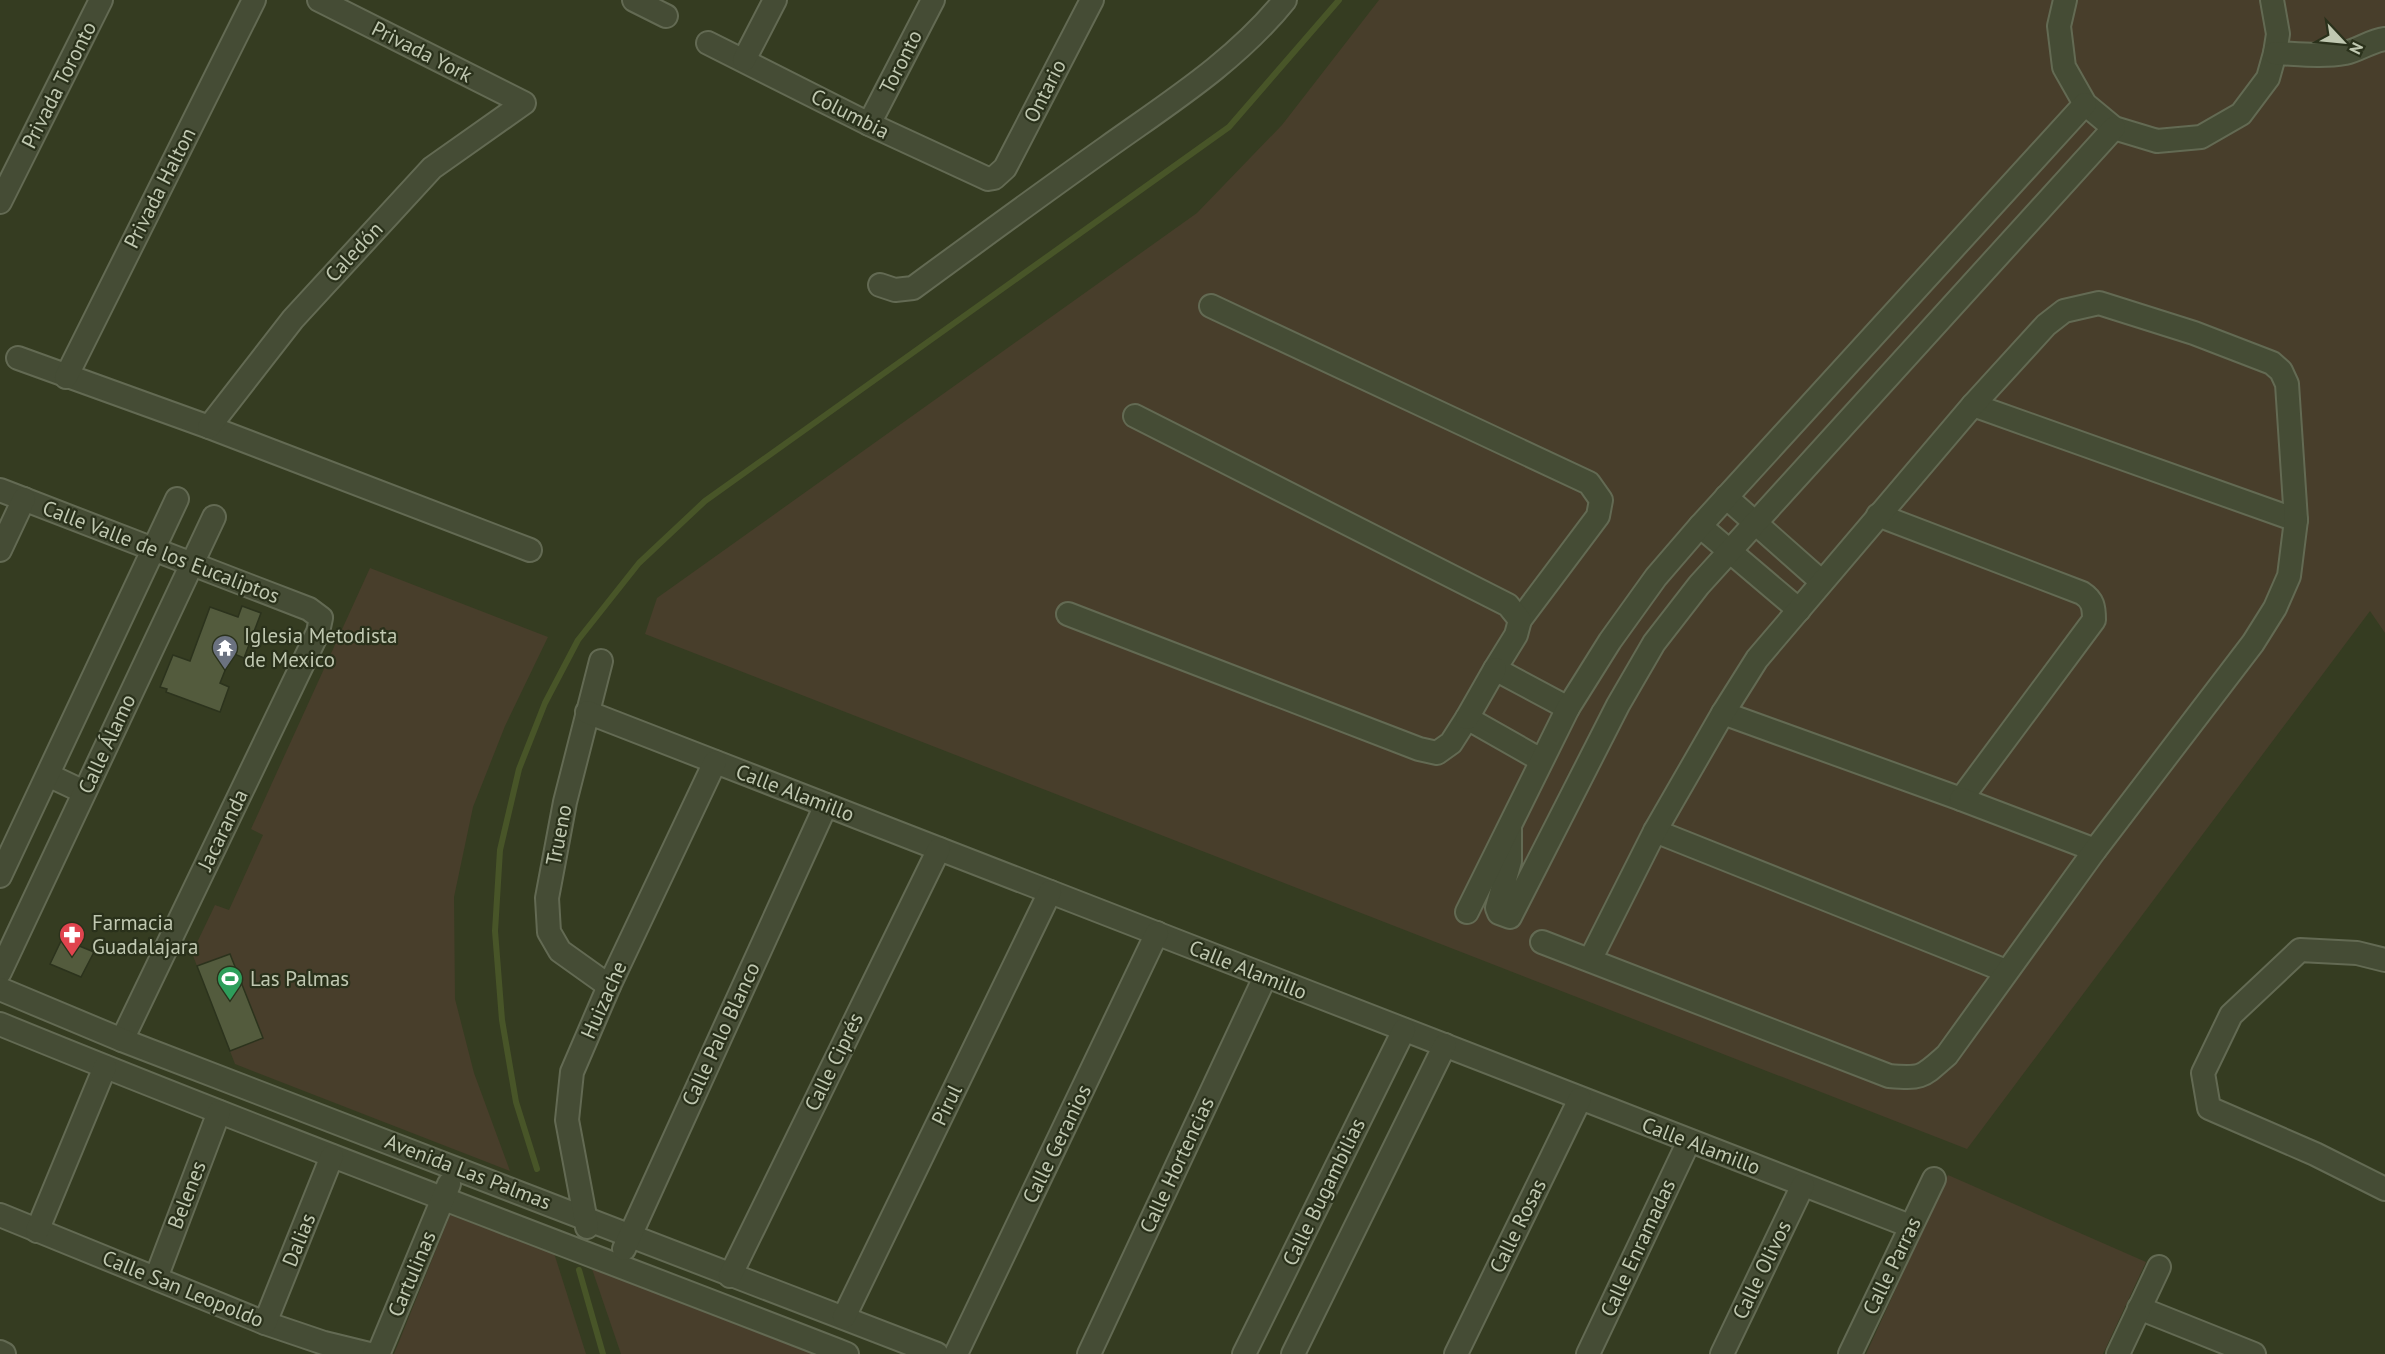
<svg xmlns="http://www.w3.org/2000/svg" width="2385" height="1354" font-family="'PT Sans',sans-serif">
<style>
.green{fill:#483e2b}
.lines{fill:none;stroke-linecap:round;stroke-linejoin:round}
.stream{stroke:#485528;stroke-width:6}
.building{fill:#535b3d;stroke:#2c331d;stroke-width:1.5}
.minor-casing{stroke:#636a53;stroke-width:26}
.minor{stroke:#454c35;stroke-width:22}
.labels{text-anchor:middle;stroke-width:4.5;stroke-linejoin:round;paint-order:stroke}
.street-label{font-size:21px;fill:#c0c8b1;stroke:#2a311b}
.poi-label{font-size:21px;fill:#c0c8b1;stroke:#2a311b;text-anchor:start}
</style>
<rect width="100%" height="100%" fill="#353c21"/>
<g class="green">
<path d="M1379,0H2385V633L2370,611L1967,1149L645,634L657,598L1197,213L1282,125Z"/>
<path d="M370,568L548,637L505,726L473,807L454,897L455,999L474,1073L510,1171L235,1064L230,1051L263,1038L230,954L197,966L192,953L215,905L229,910L263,835L251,829Z"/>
<path d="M1948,1175L2146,1262L2103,1354H1866Z"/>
<path d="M450,1215L554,1253L586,1354H394Z"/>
<path d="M591,1266L815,1354H621Z"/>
</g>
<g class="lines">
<g class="stream">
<path d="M537,1169L516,1102L502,1020L495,931L500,850L519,769L545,703L578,640L639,563L705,501L1229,127L1339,0"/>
<path d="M579,1270L603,1354"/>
</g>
</g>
<g class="building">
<path d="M242,606L261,613L244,658L232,653L220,683L229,687L220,712L166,692L167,689L160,687L173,655L190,661L210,607L238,617Z"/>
<path d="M62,939L94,952L81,977L50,964Z"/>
<path d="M230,954L263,1038L230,1051L197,966Z"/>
</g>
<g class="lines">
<defs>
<g id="minor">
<path d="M634,0L666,16"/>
<path d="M2065,0L2059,26L2064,67L2085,104L2114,128L2157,141L2201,137L2241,114L2268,78L2275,53L2278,34L2272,0"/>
<path d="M708,43L869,124L988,179L994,178L1005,168L1092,0"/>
<path d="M2275,53C2298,54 2323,57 2345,53C2359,50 2370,41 2385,39"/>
<path d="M744,60L775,0"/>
<path d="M869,124L933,0"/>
<path d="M0,202L101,0"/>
<path d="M880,285L895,290L913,288C977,241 1041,194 1106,148C1169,103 1236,61 1285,0"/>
<path d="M1211,306L1589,483L1601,500L1598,516L1520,620"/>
<path d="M18,358L209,427L530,550"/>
<path d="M66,377L254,0"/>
<path d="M1973,405L2296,520"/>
<path d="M1135,416L1508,605L1520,620L1516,635L1495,669L1568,708"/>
<path d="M209,427L293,319L432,168L524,103L319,0"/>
<path d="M0,490L309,609L321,618L318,632L122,1040"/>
<path d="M1726,497L1822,582"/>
<path d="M1700,526L1799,610"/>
<path d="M0,550L24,499"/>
<path d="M1068,614L1419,749L1437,753L1451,743L1467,718L1541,760"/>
<path d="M601,661L565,802L547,898L549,932L560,951L609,986"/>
<path d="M587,712L1910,1226"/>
<path d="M1723,713L1961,799L2094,620C2094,607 2093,600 2082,593L1878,515"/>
<path d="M1467,718L1495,669"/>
<path d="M48,775L84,792"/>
<path d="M1961,799L2095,850"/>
<path d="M1510,827V861L1497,908L1499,913L1510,917L1618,705L1654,643L1699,585L2114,128"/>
<path d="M1655,831L2006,971"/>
<path d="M0,876L177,499"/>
<path d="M1467,912L1568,708L1610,641L1656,577L1700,526L2085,104"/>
<path d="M1542,942L1889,1076C1923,1079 1922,1077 1947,1055L2095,850L2253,643L2275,608L2289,576L2296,520L2287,384L2281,371L2272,363L2194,333L2099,303L2064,311L2046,325L1973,405L1757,659L1723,713L1655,831L1590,960"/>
<path d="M2385,960L2357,953L2300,950L2231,1015L2203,1073L2209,1108L2315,1154L2385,1189"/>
<path d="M0,972L214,517"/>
<path d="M0,989L122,1040L937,1354"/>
<path d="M0,1024C281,1139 565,1244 847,1354"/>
<path d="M0,1215L265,1323L324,1343L369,1354"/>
<path d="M587,1227L567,1120L572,1072L609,986L715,762"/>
<path d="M37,1231L105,1067"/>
<path d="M624,1249L826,805"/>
<path d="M730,1276L939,849"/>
<path d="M156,1278L219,1112"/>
<path d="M2139,1308L2254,1354"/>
<path d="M844,1317L1050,892"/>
<path d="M265,1323L332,1156"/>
<path d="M0,1352L4,1354"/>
<path d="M374,1354L380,1350L449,1184"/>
<path d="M956,1354L1157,933"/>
<path d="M1089,1354L1265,977"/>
<path d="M1244,1354L1404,1030"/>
<path d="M1293,1354L1445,1045"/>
<path d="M1456,1354L1580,1099"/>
<path d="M1588,1354L1689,1141"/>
<path d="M1722,1354L1803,1185"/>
<path d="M1850,1354L1934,1179"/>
<path d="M2118,1354L2159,1267"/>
</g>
</defs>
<use href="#minor" class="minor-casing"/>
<use href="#minor" class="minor"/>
</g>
<defs>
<symbol id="temple-pin" viewBox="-11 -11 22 30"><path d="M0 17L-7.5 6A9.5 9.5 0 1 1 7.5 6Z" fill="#6b7280" stroke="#2a311b"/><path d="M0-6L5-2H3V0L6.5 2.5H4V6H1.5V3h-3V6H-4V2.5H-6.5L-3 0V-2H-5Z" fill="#fff"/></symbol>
<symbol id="pharmacy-pin" viewBox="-11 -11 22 30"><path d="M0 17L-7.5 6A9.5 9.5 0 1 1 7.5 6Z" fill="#e0444e" stroke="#2a311b"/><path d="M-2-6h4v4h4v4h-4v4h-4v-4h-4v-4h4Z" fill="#fff"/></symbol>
<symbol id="stadium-pin" viewBox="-11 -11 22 30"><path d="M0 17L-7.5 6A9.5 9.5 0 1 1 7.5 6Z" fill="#2e9e5b" stroke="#2a311b"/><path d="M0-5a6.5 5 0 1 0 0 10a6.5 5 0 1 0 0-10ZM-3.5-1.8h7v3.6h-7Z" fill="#fff"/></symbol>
</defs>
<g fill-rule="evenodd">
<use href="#temple-pin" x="210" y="633" width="30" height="40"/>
<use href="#pharmacy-pin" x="57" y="920" width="30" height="40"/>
<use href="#stadium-pin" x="215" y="964" width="30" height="40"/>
</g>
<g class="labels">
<g class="street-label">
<text transform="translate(422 52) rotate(27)" y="7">Privada York</text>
<text transform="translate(901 62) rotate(-63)" y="7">Toronto</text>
<text transform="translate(59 85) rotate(-63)" y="7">Privada Toronto</text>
<text transform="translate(1045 91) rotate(-63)" y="7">Ontario</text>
<text transform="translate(850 114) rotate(27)" y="7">Columbia</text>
<text transform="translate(160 188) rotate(-63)" y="7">Privada Halton</text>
<text transform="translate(354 252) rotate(-47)" y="7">Caledón</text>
<text transform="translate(161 552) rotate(21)" y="7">Calle Valle de los Eucaliptos</text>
<text transform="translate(107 744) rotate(-65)" y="7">Calle Álamo</text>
<text transform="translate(795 793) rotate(21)" y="7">Calle Alamillo</text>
<text transform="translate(223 830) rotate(-64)" y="7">Jacaranda</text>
<text transform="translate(559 835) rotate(-79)" y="7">Trueno</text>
<text transform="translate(1248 970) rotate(22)" y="7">Calle Alamillo</text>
<text transform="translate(604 1000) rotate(-66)" y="7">Huizache</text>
<text transform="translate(721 1034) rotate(-65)" y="7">Calle Palo Blanco</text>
<text transform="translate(834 1062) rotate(-64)" y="7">Calle Ciprés</text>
<text transform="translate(947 1105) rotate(-64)" y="7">Pirul</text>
<text transform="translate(1057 1144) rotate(-64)" y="7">Calle Geranios</text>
<text transform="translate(1701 1146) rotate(21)" y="7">Calle Alamillo</text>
<text transform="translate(1177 1165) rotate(-65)" y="7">Calle Hortencias</text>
<text transform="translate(468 1172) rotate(21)" y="7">Avenida Las Palmas</text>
<text transform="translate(1324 1192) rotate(-64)" y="7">Calle Bugambilias</text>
<text transform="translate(187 1195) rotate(-69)" y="7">Belenes</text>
<text transform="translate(1518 1226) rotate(-64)" y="7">Calle Rosas</text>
<text transform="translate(299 1240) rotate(-68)" y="7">Dalias</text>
<text transform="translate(1638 1248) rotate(-65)" y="7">Calle Enramadas</text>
<text transform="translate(1892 1266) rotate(-64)" y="7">Calle Parras</text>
<text transform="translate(1762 1270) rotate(-64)" y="7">Calle Olivos</text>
<text transform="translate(412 1274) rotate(-67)" y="7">Cartulinas</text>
<text transform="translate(183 1289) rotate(22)" y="7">Calle San Leopoldo</text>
</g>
<g class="poi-label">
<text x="244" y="643">Iglesia Metodista<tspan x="244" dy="24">de Mexico</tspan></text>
<text x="92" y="930">Farmacia<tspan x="92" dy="24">Guadalajara</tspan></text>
<text x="250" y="986">Las Palmas</text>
</g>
</g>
<g transform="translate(2343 42) rotate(116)" stroke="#2a311b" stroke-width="4.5" paint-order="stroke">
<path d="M0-4.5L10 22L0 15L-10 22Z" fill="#c0c8b1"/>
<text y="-9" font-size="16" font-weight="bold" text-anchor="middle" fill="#c0c8b1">N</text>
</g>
</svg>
